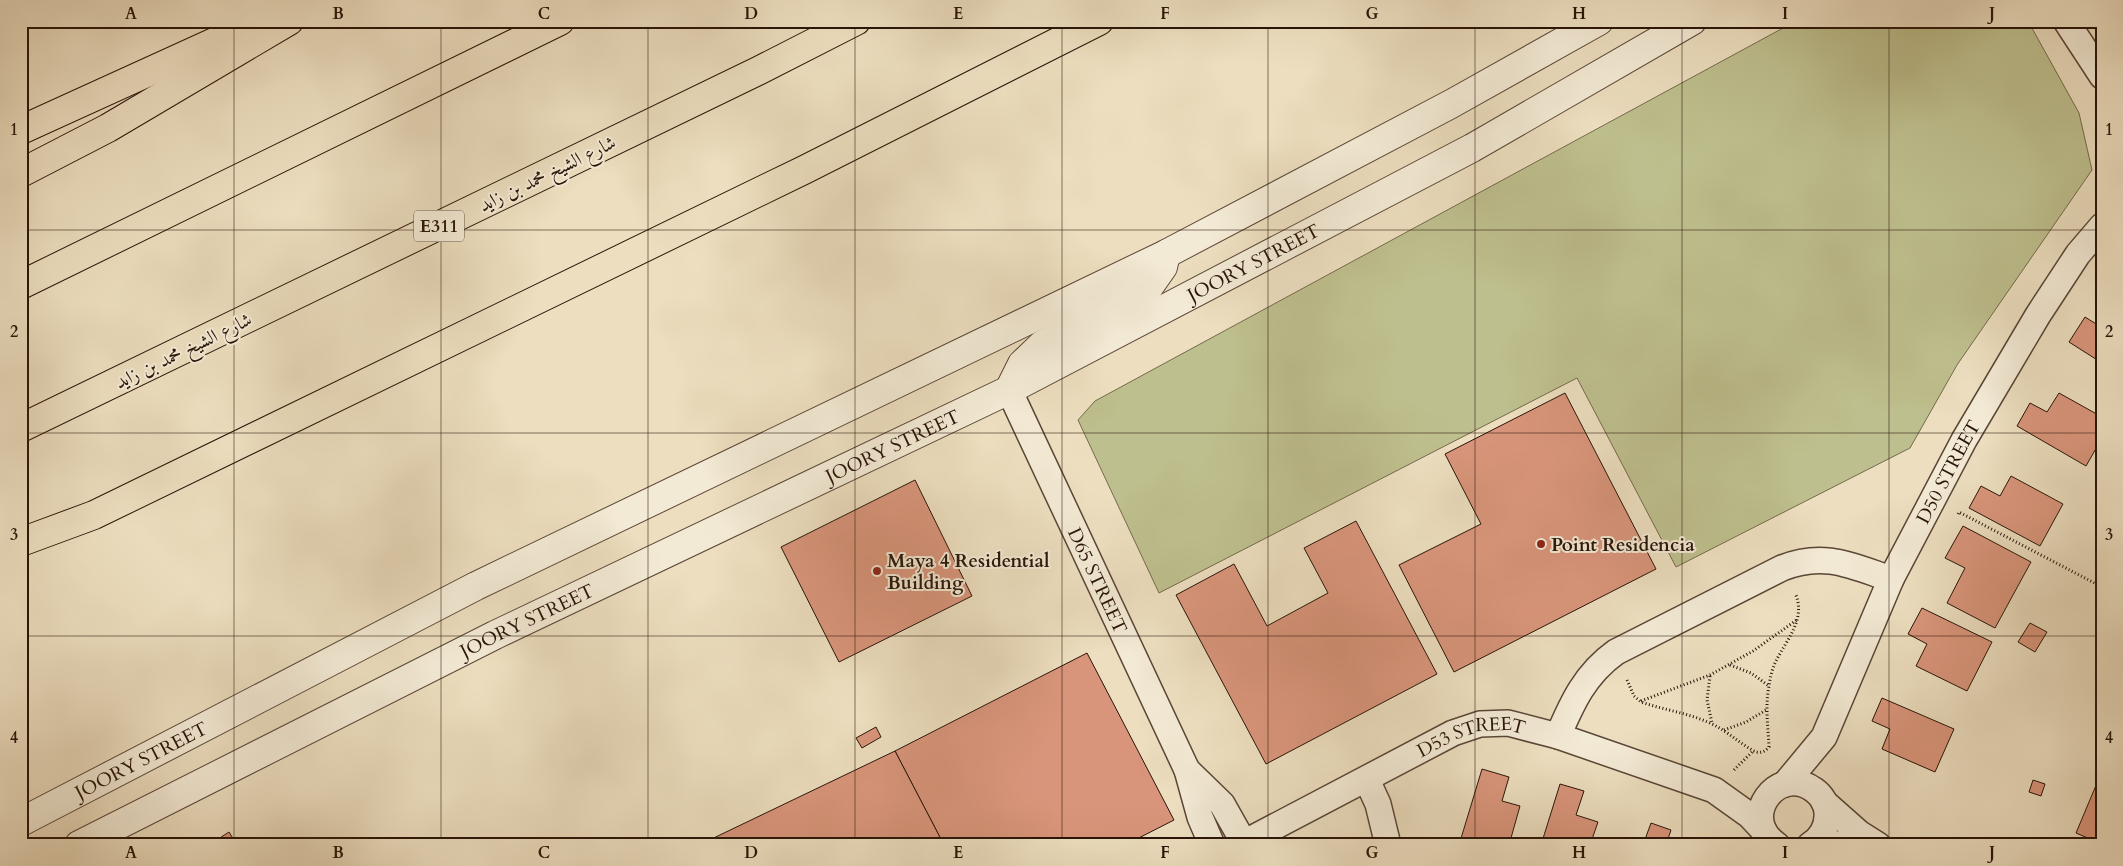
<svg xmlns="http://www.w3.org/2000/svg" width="2123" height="866" font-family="Cardo,Amiri,serif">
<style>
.green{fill:#bebf8e;stroke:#746a4b}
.building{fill:#d9957b;stroke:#291408}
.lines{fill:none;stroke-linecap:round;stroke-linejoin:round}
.minor-casing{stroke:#5a4636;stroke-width:28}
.tertiary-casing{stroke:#5a4636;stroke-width:30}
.motorway-casing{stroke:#291408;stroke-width:30}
.path{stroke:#291408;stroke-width:3;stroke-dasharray:1 2.5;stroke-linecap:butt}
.minor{stroke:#f3ead5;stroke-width:25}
.tertiary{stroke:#f3ead5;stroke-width:28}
.motorway{stroke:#ecdebf;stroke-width:28}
.grid{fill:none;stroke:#291408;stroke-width:1;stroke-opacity:0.55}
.poi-dot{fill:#8f2418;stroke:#f3ead5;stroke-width:2}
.labels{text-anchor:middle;stroke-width:4;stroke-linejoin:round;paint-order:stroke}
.shield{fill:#f3ead5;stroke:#665446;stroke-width:1}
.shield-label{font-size:18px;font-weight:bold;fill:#291408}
.street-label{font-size:19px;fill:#291408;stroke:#f3ead5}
.poi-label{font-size:19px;font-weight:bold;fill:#291408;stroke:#f3ead5;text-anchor:start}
.neatline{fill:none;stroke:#291408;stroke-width:2}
.grid-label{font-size:16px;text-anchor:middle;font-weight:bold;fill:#291408}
</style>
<rect width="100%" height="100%" fill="#ecdebf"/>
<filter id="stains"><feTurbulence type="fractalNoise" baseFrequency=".004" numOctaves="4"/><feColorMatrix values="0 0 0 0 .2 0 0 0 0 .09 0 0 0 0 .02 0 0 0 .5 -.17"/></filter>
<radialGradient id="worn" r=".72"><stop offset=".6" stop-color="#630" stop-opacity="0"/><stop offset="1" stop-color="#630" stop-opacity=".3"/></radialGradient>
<path class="green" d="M1796,21H2028L2079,113L2092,170L1957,365L1910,448L1676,567L1577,378L1159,593L1078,420L1095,401Z"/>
<g class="building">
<path d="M2085,317L2101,327L2102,325V363L2069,342Z"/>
<path d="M1565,393L1656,569L1454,672L1399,565L1481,524L1445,454Z"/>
<path d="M2059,393L2102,417V438L2086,466L2017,426L2030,403L2047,412Z"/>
<path d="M2011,476L2063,504L2040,546L1969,508L1981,486L2000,496Z"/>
<path d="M915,480L972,596L839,662L781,547Z"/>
<path d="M1356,521L1437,674L1266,764L1176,595L1234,564L1267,626L1328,593L1304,548Z"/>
<path d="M1963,526L2031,562L1995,628L1947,603L1965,568L1945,558Z"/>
<path d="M1922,608L1992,642L1967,691L1916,666L1927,644L1908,634Z"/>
<path d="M2030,623L2047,632L2035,652L2018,642Z"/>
<path d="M1087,653L1174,820L1125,845H944L895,751Z"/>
<path d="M1882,698L1954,729L1935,772L1882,749L1890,729L1872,721Z"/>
<path d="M876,727L881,737L862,748L856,738Z"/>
<path d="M895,751L944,845H699Z"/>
<path d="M1482,769L1509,777L1502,801L1520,806L1509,845H1459Z"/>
<path d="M2033,780L2045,784L2041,796L2029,792Z"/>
<path d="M2097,783L2102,785V844L2076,833Z"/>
<path d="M1560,784L1584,791L1576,815L1598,822L1590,845H1541Z"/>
<path d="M1651,823L1671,830L1666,845H1643Z"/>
<path d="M229,832L237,845H209Z"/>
</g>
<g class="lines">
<defs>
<g id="minor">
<path d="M2066,21L2102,76"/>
<path id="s1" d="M1009,390L1187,770L1200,817L1212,845"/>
<path d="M1558,736C1572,703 1585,674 1616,652L1782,568C1824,551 1852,566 1891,579"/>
<path d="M1187,770L1222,804L1244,843"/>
<path d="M1367,780L1378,804L1388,845"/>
<path id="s2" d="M1785,784L1824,737L1891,579L1964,440L2038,315L2078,254L2102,226"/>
<path d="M1824,802L1859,833L1878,845"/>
<path d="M1813,843L1873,845"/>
<path id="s3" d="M1240,845L1453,733L1480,724L1508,723L1558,736L1714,790L1749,815L1764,831"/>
<path d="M1777,845C1737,818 1778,763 1814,790C1821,795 1826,803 1827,812C1828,826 1821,838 1810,845"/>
</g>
<g id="tertiary">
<path d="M1009,390L1022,364L1043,344L1149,287L1163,267L1166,254"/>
<path id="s4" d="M21,822L476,586L1166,254L1451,104L1599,21"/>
<path id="s5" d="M79,845L495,635L1009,390L1472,148L1692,21"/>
</g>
<g id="motorway">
<path d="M21,130L254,24"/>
<path d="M21,173L108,128L289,21"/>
<path d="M21,285L560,21"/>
<path d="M21,428L760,70L856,21"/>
<path d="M21,542L94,515L804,170L1099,21"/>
</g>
</defs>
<use href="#minor" class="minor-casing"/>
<use href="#tertiary" class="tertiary-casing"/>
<use href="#motorway" class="motorway-casing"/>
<g class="path">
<path d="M1958,514L1959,512L2102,587"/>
<path d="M1730,665L1751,673L1769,686"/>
<path d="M1710,676L1707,700L1712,723"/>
<path d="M1627,680L1634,696L1641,702C1664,710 1689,713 1712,724C1727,731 1738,742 1752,750C1758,754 1764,753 1769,747C1768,726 1765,706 1769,686C1770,678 1772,670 1775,663C1786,640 1807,619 1795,593"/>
<path d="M1641,701L1710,675L1753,651L1798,619"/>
<path d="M1724,730L1746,722L1766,710"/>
<path d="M1734,770L1753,751"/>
</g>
<use href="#minor" class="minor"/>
<use href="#tertiary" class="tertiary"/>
<use href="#motorway" class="motorway"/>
</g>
<path class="grid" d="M234,21V845M441,21V845M648,21V845M855,21V845M1062,21V845M1268,21V845M1475,21V845M1682,21V845M1889,21V845M21,230H2102M21,433H2102M21,636H2102"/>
<g class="poi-dot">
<circle cx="1541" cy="544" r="5"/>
<circle cx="877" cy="571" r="5"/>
</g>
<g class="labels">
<rect class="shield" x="414" y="210.5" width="50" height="31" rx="4"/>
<g class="shield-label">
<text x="439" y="232">E311</text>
</g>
<g class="street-label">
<text transform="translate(547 173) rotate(-26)" y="7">شارع الشيخ محمد بن زايد</text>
<text dy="7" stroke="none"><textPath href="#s5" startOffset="1311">JOORY STREET</textPath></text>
<text transform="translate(183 350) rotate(-26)" y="7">شارع الشيخ محمد بن زايد</text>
<text dy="7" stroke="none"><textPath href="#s5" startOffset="906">JOORY STREET</textPath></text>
<text dy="7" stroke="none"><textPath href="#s2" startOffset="354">D50 STREET</textPath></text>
<text dy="7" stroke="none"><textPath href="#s1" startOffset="210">D65 STREET</textPath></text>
<text dy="7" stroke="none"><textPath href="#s5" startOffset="501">JOORY STREET</textPath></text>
<text dy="7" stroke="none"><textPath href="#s3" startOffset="258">D53 STREET</textPath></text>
<text dy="7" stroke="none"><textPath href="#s4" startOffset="135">JOORY STREET</textPath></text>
</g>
<g class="poi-label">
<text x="1551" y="551">Point Residencia</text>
<text x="887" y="567">Maya 4 Residential<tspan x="887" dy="22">Building</tspan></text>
</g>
</g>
<rect width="2123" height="866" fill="none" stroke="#ecdebf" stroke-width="55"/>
<rect x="28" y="28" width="2068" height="810" class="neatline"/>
<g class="grid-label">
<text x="131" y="19">A</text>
<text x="338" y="19">B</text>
<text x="544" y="19">C</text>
<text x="751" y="19">D</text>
<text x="958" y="19">E</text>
<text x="1165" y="19">F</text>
<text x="1372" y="19">G</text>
<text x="1579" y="19">H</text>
<text x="1785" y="19">I</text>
<text x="1992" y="19">J</text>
<text x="14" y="135">1</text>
<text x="2109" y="135">1</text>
<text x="14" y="337">2</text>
<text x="2109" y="337">2</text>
<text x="14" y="540">3</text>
<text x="2109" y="540">3</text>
<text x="14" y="743">4</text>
<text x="2109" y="743">4</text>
<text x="131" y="858">A</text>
<text x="338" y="858">B</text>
<text x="544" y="858">C</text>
<text x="751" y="858">D</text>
<text x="958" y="858">E</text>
<text x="1165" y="858">F</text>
<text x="1372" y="858">G</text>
<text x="1579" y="858">H</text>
<text x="1785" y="858">I</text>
<text x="1992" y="858">J</text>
</g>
<rect width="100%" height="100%" filter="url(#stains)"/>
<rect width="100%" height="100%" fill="url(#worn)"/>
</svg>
